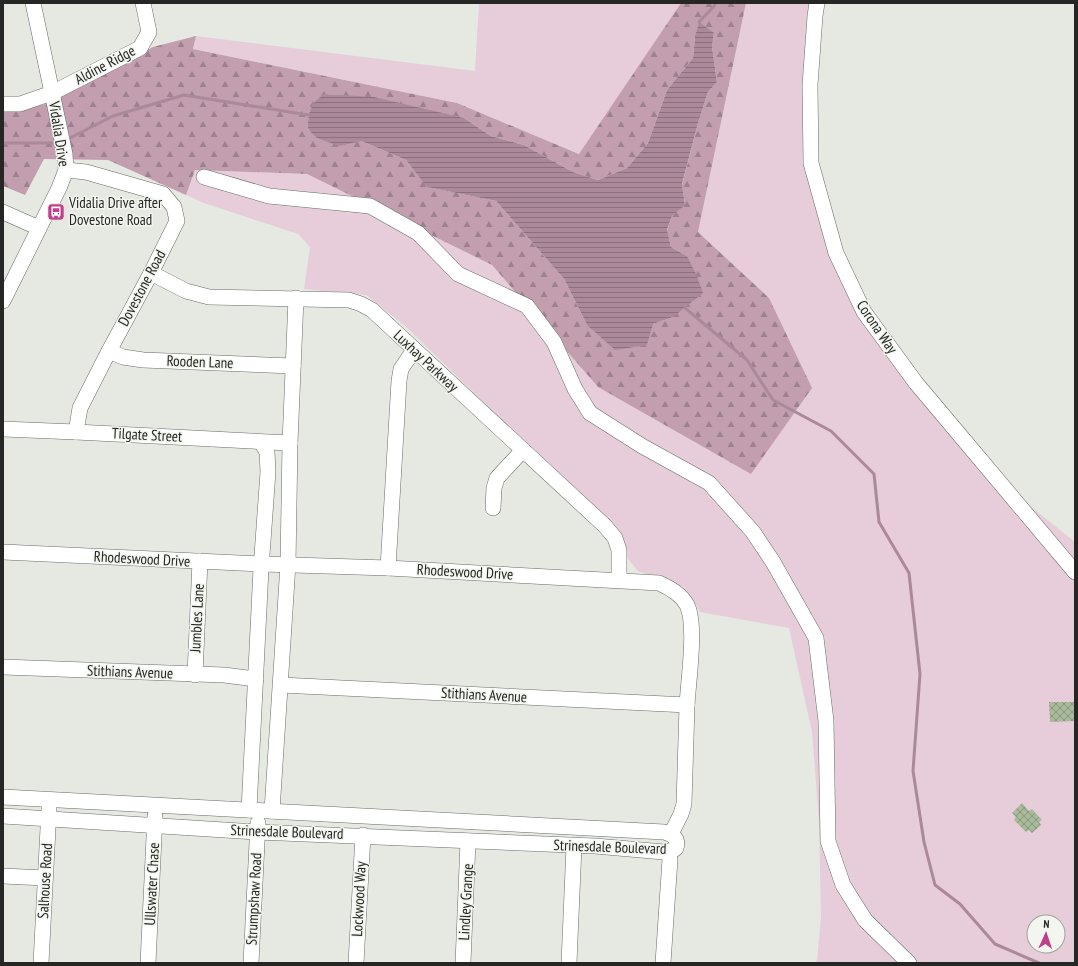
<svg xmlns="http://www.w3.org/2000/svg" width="1078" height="966" font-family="'PT Sans Narrow',sans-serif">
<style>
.green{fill:#e6cdd9;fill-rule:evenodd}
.forest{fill:url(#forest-firs);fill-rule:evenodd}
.water{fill:url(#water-rules)}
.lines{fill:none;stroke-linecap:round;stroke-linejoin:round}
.stream{stroke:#ac899a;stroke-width:3}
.building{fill:url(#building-cross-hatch)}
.minor-casing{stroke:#696c66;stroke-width:16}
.minor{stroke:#fff;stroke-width:15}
.labels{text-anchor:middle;stroke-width:3;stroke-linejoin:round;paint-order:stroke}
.street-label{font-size:15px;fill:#262725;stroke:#f2f6ef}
.poi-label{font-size:15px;fill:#262725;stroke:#f2f6ef;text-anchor:start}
</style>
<defs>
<pattern id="forest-firs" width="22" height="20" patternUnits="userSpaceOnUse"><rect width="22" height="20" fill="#c29eaf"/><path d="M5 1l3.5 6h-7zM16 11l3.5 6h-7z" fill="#9d818e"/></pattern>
<pattern id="water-rules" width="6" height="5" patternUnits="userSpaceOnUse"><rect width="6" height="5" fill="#ac899a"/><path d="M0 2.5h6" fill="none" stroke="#8c707d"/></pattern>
<pattern id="building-cross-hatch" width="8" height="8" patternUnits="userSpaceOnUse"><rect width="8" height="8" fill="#a8ba9a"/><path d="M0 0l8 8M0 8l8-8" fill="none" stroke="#89977d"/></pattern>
</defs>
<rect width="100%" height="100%" fill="#e5e9e2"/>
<g class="green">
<path d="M479,3H681L580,154L457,103L193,49L196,36L475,71Z"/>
<path d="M746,3H812L805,164L864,322L1009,489L1075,542V963H814L817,961L821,917L819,821L812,732L789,628L700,612L684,587L638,571L628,559L621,535L404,325L366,295L304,289L310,247L298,234L204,203L186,195L195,170L307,174L492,265L598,387L767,297L698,232ZM1034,922H1058V946H1034Z"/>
</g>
<path class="forest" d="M681,3H746L698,232L769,298L812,388L751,474L598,387L492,265L307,174L195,170L186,195L108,160L44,159L25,195L3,186V110L43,105L153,47L196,36L193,49L457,103L579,154ZM714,33L712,47L717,82L708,92L698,123L682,185L685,204L672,216L667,231L671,247L687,256L673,317L653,324L587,325L564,279L496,201L428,187L406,160L361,141L308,130C308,109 309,107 325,94L338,95L464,118L491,136L524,145L573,172L598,180L627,168L648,143L667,90L693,58L695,37Z"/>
<path class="water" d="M699,22L714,33L712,47L717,82L708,92L698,123L682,184L685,205L672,216L667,230L671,247L687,256L696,274L703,293L673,317L653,324L647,345L615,350L587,325L564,279L496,201L427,187L406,160L361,141L339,146L317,138L308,129C308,113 309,103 325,94L374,97L464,118L491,136L524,145L573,172L598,180L627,168L648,143L667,90L693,58L695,37Z"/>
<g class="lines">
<g class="stream">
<path d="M699,22L715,5V3"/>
<path d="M66,140L113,116L184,95L308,115"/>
<path d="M3,143H59"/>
<path d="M685,308L747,360L773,400L831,431L874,474L879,522L909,573L920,674L913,771L924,842L935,885L960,904L995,944L1039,963"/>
</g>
</g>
<g class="building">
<path d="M1049,702H1075V721L1050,722Z"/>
<path d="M1022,803L1029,811L1032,809L1042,820L1039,822L1041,825L1032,833L1029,830L1026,832L1014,820L1016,817L1012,813Z"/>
</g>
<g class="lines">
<defs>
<g id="minor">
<path d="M817,3L815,16L810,85L811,163L836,253L864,312L916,383L1075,572"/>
<path d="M3,104H20L52,93L140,48L149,32L143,3"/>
<path d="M66,170L86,172L163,194L174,207L177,221L151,273L109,351L80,408L76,432"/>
<path d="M204,177L269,196L370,206L418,233L458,274L527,306L554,342L575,389L590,413L642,446L709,483L753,532L773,562L816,638L826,721L828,841L843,885L865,920L909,963"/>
<path d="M3,212L39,228"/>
<path d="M151,273L186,291L209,297L349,300L361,304L372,310L605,526L615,538L619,550V580"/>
<path d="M3,301L59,188L66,170L65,154L33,3"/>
<path d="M109,351L123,357L143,360L293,366"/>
<path d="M3,429L76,432L290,443"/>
<path d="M493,508L494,488L497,478L523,450"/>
<path d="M3,552L262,564L388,568L659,583C670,588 681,594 687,605C697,625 688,682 687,706C686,738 685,771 684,804L681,814L671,834"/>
<path d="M388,568L399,381L401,369L414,350"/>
<path d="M3,667L224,675L256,679"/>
<path d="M195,675L200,561"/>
<path d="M281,685L687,705"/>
<path d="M3,797L664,832C673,835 679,838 676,848L672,851L664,852L595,846L257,832L3,816"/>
<path d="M249,810L261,569L268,472L267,452L261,442"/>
<path d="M272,811L288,564L290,443L296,298"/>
<path d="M3,876L45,878"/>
<path d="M41,963L49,809"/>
<path d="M148,963L155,816"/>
<path d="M251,963L258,823"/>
<path d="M356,963L363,835"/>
<path d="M463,963L468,841"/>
<path d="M569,963L574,846"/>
<path d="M663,963L670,859L668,851"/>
</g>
</defs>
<use href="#minor" class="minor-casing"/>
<use href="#minor" class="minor"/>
</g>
<defs>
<symbol id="bus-square" viewBox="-11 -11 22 22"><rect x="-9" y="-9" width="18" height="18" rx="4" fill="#bf3f8a" stroke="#f2f6ef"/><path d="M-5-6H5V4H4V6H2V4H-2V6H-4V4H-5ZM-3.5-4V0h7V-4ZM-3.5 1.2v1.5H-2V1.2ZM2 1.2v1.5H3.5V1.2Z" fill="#fff"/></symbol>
</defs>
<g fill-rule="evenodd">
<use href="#bus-square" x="46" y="202" width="20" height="20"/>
</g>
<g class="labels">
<g class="street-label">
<text transform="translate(105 65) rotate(-28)" y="5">Aldine Ridge</text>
<text transform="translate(59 134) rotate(81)" y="5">Vidalia Drive</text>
<text transform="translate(142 288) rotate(-62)" y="5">Dovestone Road</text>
<text transform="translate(877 327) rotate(56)" y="5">Corona Way</text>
<text transform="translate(426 361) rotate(43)" y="5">Luxhay Parkway</text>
<text transform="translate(200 362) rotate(2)" y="5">Rooden Lane</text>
<text transform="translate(147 435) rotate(3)" y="5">Tilgate Street</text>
<text transform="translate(142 559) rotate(3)" y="5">Rhodeswood Drive</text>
<text transform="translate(465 572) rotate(3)" y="5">Rhodeswood Drive</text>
<text transform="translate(197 618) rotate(-87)" y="5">Jumbles Lane</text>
<text transform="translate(130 672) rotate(2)" y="5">Stithians Avenue</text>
<text transform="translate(484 695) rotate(3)" y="5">Stithians Avenue</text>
<text transform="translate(287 832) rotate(2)" y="5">Strinesdale Boulevard</text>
<text transform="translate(610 847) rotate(2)" y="5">Strinesdale Boulevard</text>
<text transform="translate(45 881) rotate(-87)" y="5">Salhouse Road</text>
<text transform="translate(152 884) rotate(-87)" y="5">Ullswater Chase</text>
<text transform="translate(254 899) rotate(-87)" y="5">Strumpshaw Road</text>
<text transform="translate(359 899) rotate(-87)" y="5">Lockwood Way</text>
<text transform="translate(466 902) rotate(-87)" y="5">Lindley Grange</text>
</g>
<g class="poi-label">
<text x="69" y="208">Vidalia Drive after<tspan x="69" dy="17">Dovestone Road</tspan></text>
</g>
</g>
<rect width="1078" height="966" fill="none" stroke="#262725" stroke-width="8"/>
<g transform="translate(1046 934) rotate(3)"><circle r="19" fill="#f2f6ef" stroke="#a0a39e"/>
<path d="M0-3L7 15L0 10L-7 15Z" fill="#bf3f8a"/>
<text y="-6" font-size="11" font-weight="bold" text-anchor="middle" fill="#262725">N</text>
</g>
</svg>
